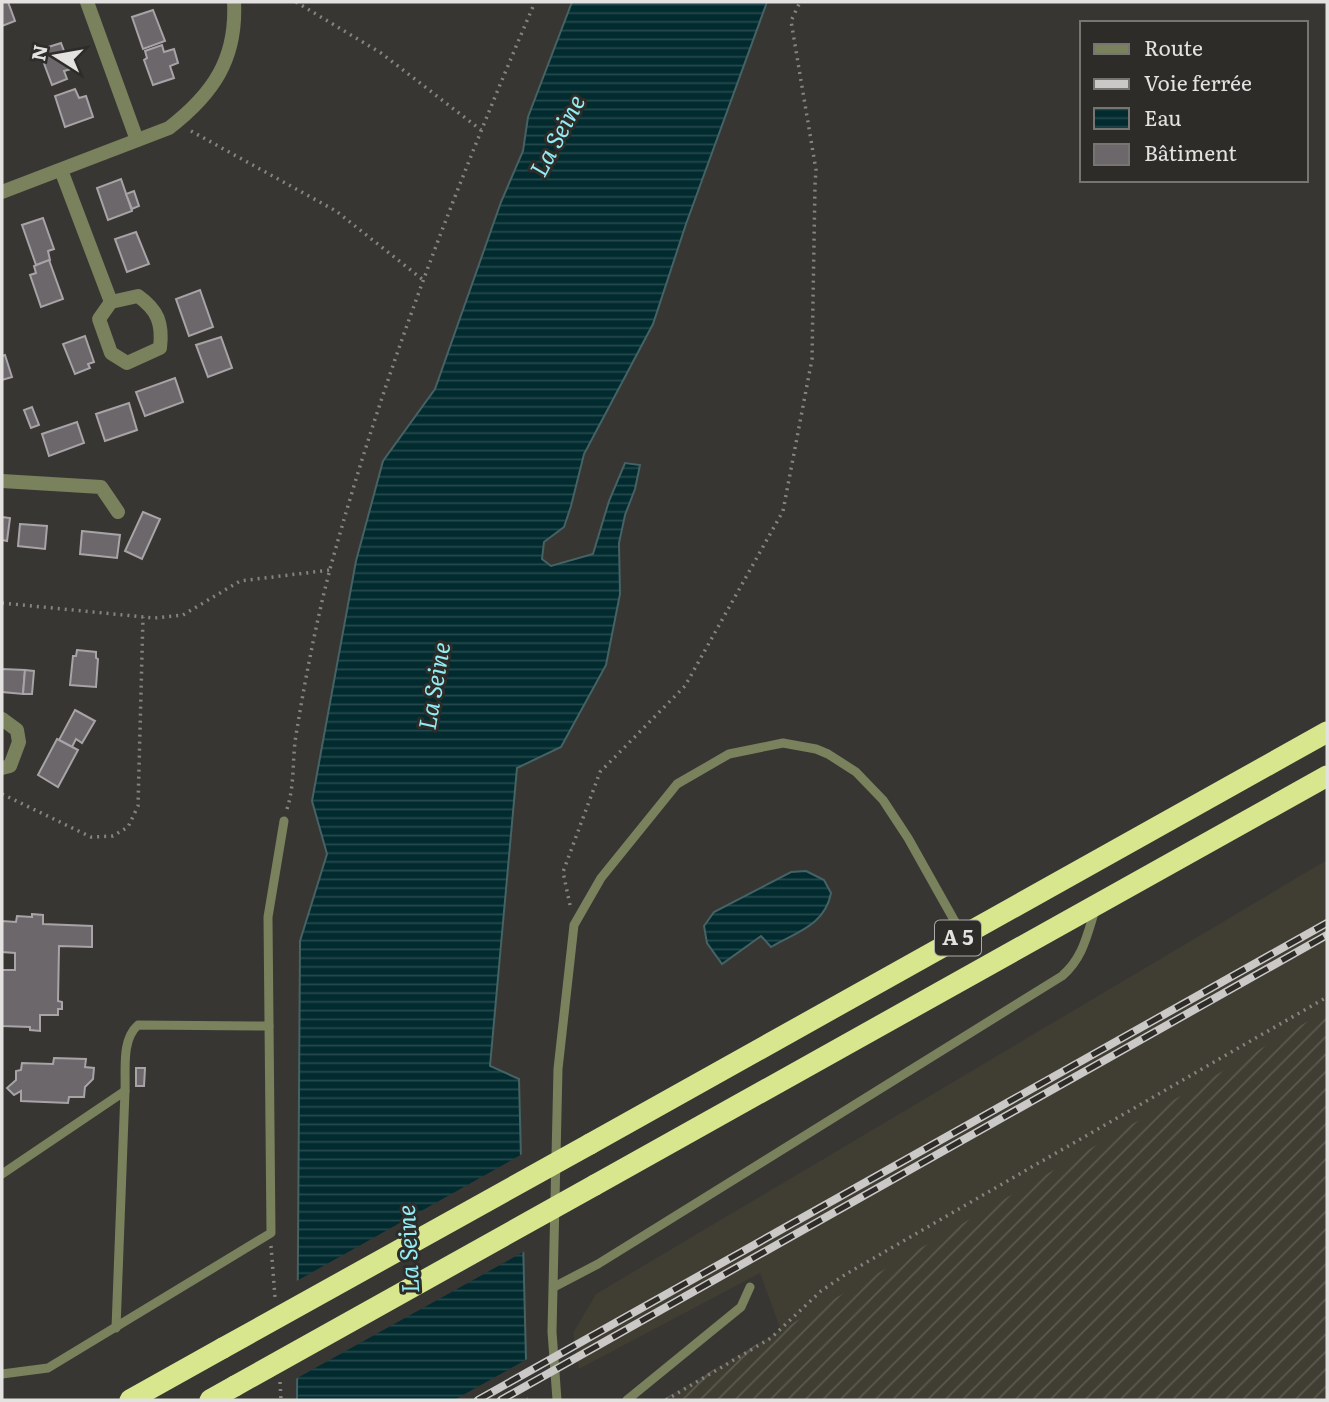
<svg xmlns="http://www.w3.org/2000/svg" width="1329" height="1402" font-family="Literata,serif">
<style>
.built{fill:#403d33}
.industrial{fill:url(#industrial-furrows)}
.water{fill:url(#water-rules);stroke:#456264;stroke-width:2}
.pier{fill:#373632}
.building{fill:#6b676a;stroke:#a8a3a7;stroke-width:2}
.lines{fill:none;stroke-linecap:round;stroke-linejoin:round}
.path{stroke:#858481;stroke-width:3.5;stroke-dasharray:2 5;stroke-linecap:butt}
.service{stroke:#7a815d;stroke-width:9}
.minor{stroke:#7a815d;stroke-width:14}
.tertiary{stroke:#7a815d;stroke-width:14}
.motorway{stroke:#d8e78d;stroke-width:21}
.rail-casing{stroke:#cac9c7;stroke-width:8}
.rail{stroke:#2d2c28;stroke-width:5;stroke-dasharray:16;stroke-linecap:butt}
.motorway-bridge{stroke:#d8e78d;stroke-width:21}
.labels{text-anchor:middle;stroke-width:6;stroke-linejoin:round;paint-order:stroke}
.shield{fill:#2d2c28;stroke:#acaba9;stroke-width:2}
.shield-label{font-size:21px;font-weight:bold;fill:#e3e2e0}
.water-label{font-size:24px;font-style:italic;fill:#93ebf4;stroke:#2d2c28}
</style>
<defs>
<pattern id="industrial-furrows" width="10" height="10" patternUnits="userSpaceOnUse" patternTransform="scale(1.75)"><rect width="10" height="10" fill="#403d33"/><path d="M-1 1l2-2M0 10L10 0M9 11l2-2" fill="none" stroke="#5b5950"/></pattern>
<pattern id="water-rules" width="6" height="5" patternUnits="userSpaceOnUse" patternTransform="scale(1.75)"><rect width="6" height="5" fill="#012b2f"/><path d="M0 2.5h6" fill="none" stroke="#26494d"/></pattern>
</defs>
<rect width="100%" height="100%" fill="#373632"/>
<path class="built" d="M1327,860V1127L798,1377L760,1273L579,1369L573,1333L596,1294Z"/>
<path class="industrial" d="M1327,1010V1400H662L965,1222Z"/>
<g class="water">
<path d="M572,2H767L686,224L653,324L584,454L571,506L564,527L544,542L542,559L551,566L593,554L609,501L625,463L640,465L635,489L625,515L619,543L620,594L606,665L561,747L517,768L490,1066L519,1079L527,1400H297L300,941L327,854L312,801L356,561L383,461L435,389L501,202L523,151L528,117Z"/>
<path d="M806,871L824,880L831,893C825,925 797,932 771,947L761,936L722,964L707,943L704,926L714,912L791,872Z"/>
</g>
<g class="pier">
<path d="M524,1153L527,1250L292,1381L293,1283Z"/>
<path d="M529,1358L530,1396L523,1400H454Z"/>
</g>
<g class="building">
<path d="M2,2H8L15,21L2,26Z"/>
<path d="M153,10L165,41L143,49L132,17Z"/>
<path d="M61,43L71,69L64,71L67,79L52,85L39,50Z"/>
<path d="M162,45L164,52L174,49L178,63L170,66L174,78L153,85L144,60L147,58L145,51Z"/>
<path d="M75,89L79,98L86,96L93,117L65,127L55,96Z"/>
<path d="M121,179L132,211L108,220L97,188Z"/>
<path d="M134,191L139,206L132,209L126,194Z"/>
<path d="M43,218L54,249L48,251L50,260L36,265L22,225Z"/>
<path d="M136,232L149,264L127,272L115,239Z"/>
<path d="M49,260L63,299L41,307L30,275L36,273L34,266Z"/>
<path d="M200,290L213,327L189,336L176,299Z"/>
<path d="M85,336L94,362L88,364L90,368L75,374L63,344Z"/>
<path d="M221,337L232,368L208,377L196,345Z"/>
<path d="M5,355L12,377L2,380V356Z"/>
<path d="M175,378L183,402L145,416L136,392Z"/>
<path d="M129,403L137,430L105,441L96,414Z"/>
<path d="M32,407L39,425L31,428L24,410Z"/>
<path d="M77,422L84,443L49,456L42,434Z"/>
<path d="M143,512L160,519L142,559L125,551Z"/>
<path d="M2,517L10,518L7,541L2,540Z"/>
<path d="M20,524L47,526L45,549L18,546Z"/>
<path d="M82,531L120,535L117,558L80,554Z"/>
<path d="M77,650L96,652V658L98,659L96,687L70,685L73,656H76Z"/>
<path d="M2,669L25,670L23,694L2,692Z"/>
<path d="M25,670L34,671L32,694H23Z"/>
<path d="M75,710L95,721L82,743L76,739L72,747L59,740Z"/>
<path d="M57,739L78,750L58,787L38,775Z"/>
<path d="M32,914L43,915V924L92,926V947L59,946L58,1001L62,1002V1009H58V1015H40V1031L30,1030V1027L2,1026V970H15V953L2,952V921L16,922L17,916L32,917Z"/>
<path d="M54,1058L86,1059L85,1067L94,1068L93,1079L85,1087L84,1097H69L68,1103L21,1101V1091L14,1095L7,1088L16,1080V1071L21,1070L22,1063L53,1064Z"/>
<path d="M136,1068H145L144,1086H136Z"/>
</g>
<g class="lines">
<g class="path">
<path d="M296,2L381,53L481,130"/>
<path d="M191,131L336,211L422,279"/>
<path d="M2,603L154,618L183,615L240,581L330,570"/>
<path d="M2,794L91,837L113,836L128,827L138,806L143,617"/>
<path d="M287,809C295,784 292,760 296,735C305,680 316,623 330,569C383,375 456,186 535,2"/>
<path d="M570,905L563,872L600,772L685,686L783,511L812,359L815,185L816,170L791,21L800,2"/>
<path d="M271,1246L275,1297"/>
<path d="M280,1382L281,1400"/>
<path d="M666,1400L771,1338L821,1291L846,1274L1327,997"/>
</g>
<g class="service">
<path d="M125,1091C126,1070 121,1040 138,1025L269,1026"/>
<path d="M2,1174L125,1091L116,1328"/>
<path d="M554,1287L598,1264L1062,976C1083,958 1087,935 1095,910"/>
<path d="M2,1374L48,1368L271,1233L268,917L284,821"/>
<path d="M557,1400L552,1332L558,1069L574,925L601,878L677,784L729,754L783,743L816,749L828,754L856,772L883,800L908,838L963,936"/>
<path d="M627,1400L741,1307L750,1287"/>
</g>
<g class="minor">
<path d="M87,2L137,140"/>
<path d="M61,170L111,302"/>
<path d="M138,296C158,310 163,324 160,348L127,363L111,353L99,319L111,302Z"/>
<path d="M2,481L101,487L118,512"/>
<path d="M2,719L17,730L19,742L10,766L2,768"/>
</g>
<path class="tertiary" d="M2,192L169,128C213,94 237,59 234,2"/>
<g class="motorway">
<path d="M590,1144L1327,732"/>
<path d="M595,1185L1327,776"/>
<path d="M130,1400L223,1348"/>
<path d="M210,1400L235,1386"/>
</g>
<defs>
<g id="rail">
<path d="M478,1400L1327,923"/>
<path d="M501,1400L1327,935"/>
</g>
</defs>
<use href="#rail" class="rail-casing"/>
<use href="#rail" class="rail"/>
<g class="motorway-bridge">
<path d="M223,1348L590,1144"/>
<path d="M235,1386L595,1185"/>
</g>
</g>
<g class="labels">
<rect class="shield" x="935" y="920.5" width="46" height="35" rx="5"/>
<g class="shield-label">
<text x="958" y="945">A 5</text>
</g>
<g class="water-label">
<text transform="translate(558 136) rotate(-62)" y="8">La Seine</text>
<text transform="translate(435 686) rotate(-80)" y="8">La Seine</text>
<text transform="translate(409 1249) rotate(-93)" y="8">La Seine</text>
</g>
</g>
<rect width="1329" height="1402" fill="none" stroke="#e3e2e0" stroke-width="7"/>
<rect x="1080" y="21" width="228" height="161" fill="#2d2c28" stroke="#767572" stroke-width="2"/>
<rect x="1094" y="44" width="35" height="10" fill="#7a815d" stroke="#767572" stroke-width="2"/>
<text x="1144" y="56" font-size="21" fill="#e3e2e0">Route</text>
<rect x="1094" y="79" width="35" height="10" fill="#cac9c7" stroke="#767572" stroke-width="2"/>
<text x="1144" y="91" font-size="21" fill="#e3e2e0">Voie ferrée</text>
<rect x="1094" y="108" width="35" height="21" fill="url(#water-rules)" stroke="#767572" stroke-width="2"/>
<text x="1144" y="126" font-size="21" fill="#e3e2e0">Eau</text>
<rect x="1094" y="144" width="35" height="21" fill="#6b676a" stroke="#767572" stroke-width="2"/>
<text x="1144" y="161" font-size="21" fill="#e3e2e0">Bâtiment</text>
<g transform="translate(56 56) rotate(281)" stroke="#2d2c28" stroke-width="5" paint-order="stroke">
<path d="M0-5L12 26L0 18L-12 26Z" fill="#e3e2e0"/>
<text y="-10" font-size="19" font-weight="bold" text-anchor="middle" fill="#e3e2e0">N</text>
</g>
</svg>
